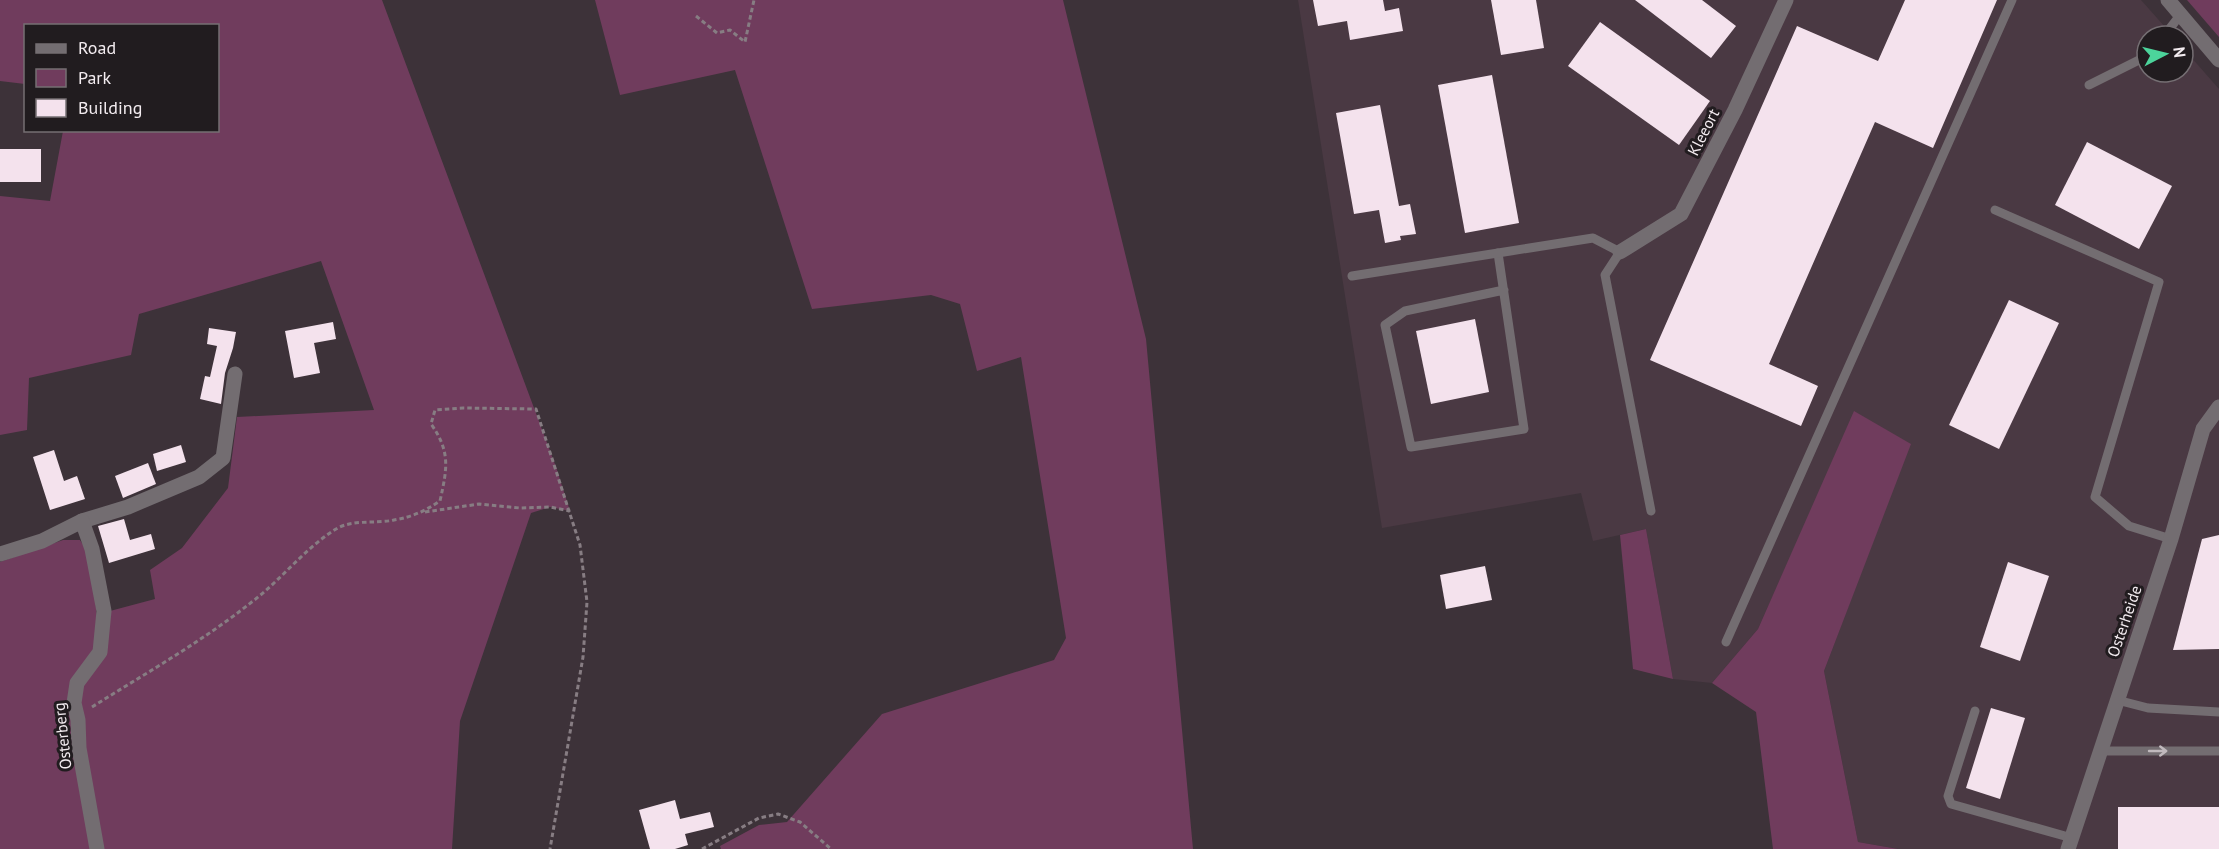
<svg xmlns="http://www.w3.org/2000/svg" width="2219" height="849" font-family="'PT Sans',sans-serif">
<style>
.built{fill:#4a3943}
.green{fill:#703c5d}
.building{fill:#f4e2ed}
.lines{fill:none;stroke-linecap:round;stroke-linejoin:round}
.path{stroke:#877d83;stroke-width:3;stroke-dasharray:4.5 3;stroke-linecap:butt}
.lane{stroke:#736d71;stroke-width:9}
.street{stroke:#736d71;stroke-width:15}
.oneway{stroke:#c0b9bd}
.labels{text-anchor:middle;stroke-width:6;stroke-linejoin:round;paint-order:stroke}
.street-label{font-size:16px;fill:#f3ecf0;stroke:#211c1f}
</style>
<rect width="100%" height="100%" fill="#3d3239"/>
<path class="built" d="M1298,0H2141L2173,36H2147V72H2183V48L2219,89V849H1898L1858,842L1824,671L1910,444L1855,412L1758,629L1712,683L1673,679L1646,529L1593,541L1581,493L1382,528Z"/>
<g class="green">
<path d="M0,0H382L556,467L570,511L550,507L531,513L460,721L452,849H0V562L63,540H80L91,557L97,618L110,611L155,599L150,570L182,548L228,488L237,417L374,410L321,261L139,314L131,355L29,378L27,430L0,435V196L50,201L63,131L218,130V26H26L25,84L0,81Z"/>
<path d="M595,0H1063L1146,339L1193,849H721L720,846L759,825L787,822L882,714L1054,660L1066,638L1021,357L977,371L960,304L931,295L812,309L735,70L620,95Z"/>
<path d="M2187,0H2219V37Z"/>
<path d="M1854,411L1911,444L1824,671L1858,842L1898,849H1773L1756,712L1712,683L1758,629Z"/>
<path d="M1646,529L1673,679L1633,669L1620,535Z"/>
</g>
<g class="building">
<path d="M1313,0H1383L1385,11L1399,8L1403,31L1350,40L1347,21L1318,26Z"/>
<path d="M1491,0H1536L1544,48L1501,55Z"/>
<path d="M1635,0H1702L1736,26L1711,58Z"/>
<path d="M1905,0H1997L1933,148L1875,122L1769,364L1818,386L1801,426L1650,360L1797,26L1878,61Z"/>
<path d="M1600,22L1710,101L1679,145L1568,66Z"/>
<path d="M1492,75L1519,223L1465,233L1438,85Z"/>
<path d="M1380,105L1399,206L1410,204L1416,234L1400,236L1401,240L1385,243L1379,210L1354,214L1336,113Z"/>
<path d="M2087,142L2172,186L2139,249L2055,205Z"/>
<rect x="0" y="149" width="41" height="33"/>
<path d="M2009,300L2059,323L1999,449L1949,425Z"/>
<path d="M1475,319L1489,392L1431,404L1416,331Z"/>
<path d="M333,322L336,339L314,343L320,373L294,378L285,331Z"/>
<path d="M209,328L236,332L233,348L225,373L221,404L200,399L205,376L210,377L217,346L207,344Z"/>
<path d="M181,445L186,462L157,471L153,454Z"/>
<path d="M54,450L64,481L77,476L85,499L50,510L33,457Z"/>
<path d="M148,463L156,484L123,498L115,476Z"/>
<path d="M124,519L130,540L151,534L155,549L109,563L98,526Z"/>
<path d="M2219,535V649L2173,650L2202,539Z"/>
<path d="M2008,562L2049,576L2020,661L1980,647Z"/>
<path d="M1485,566L1492,600L1446,609L1440,575Z"/>
<path d="M1991,708L2025,718L2000,799L1966,788Z"/>
<path d="M675,800L680,819L710,812L714,827L685,834L688,845L675,849H650L639,810Z"/>
<rect x="2118" y="807" width="101" height="42"/>
</g>
<g class="lines">
<g class="path">
<path d="M696,16L717,33L730,30L745,42L754,0"/>
<path d="M425,512L479,504L520,508L550,507L570,511"/>
<path d="M92,707C146,673 203,641 253,601C282,579 304,549 336,529C352,519 376,524 394,520C412,517 425,511 440,501C447,469 451,452 431,424L435,410L463,408L536,409L580,545L587,602L583,657L550,849"/>
<path d="M702,849L759,818L778,814L800,822L831,849"/>
</g>
<g class="lane">
<path d="M2164,36L2181,14"/>
<path d="M2089,85L2147,56"/>
<path d="M1995,210L2159,282L2095,497L2129,526L2171,539"/>
<path d="M1498,253L1524,429L1411,447L1385,325L1405,311L1504,290"/>
<path d="M1352,276L1593,238L1620,252L1605,275L1651,511"/>
<path d="M1726,642L2012,0"/>
<path d="M2117,700L2148,708L2219,712"/>
<path d="M1975,711L1948,796L1951,804L2072,838"/>
<path d="M2100,751H2219"/>
</g>
<g class="street">
<path d="M2168,0L2219,60"/>
<path d="M1620,252L1681,214L1735,110L1786,0"/>
<path d="M82,521L128,507L199,477L223,458L235,374"/>
<path d="M0,554L42,541L82,521L92,549L104,611L100,652L77,683L74,703L78,720L79,748L97,849"/>
<path d="M2068,849L2171,539L2203,429L2219,407"/>
</g>
</g>
<defs><path id="oneway-shaft" d="M-6 0H5M1.5-3L5.5 0L1.5 3" fill="none" stroke-width="1.6" stroke-linecap="round" stroke-linejoin="round" transform="scale(1.5)"/></defs>
<use class="oneway" href="#oneway-shaft" transform="translate(2158 751)"/>
<g class="labels">
<g class="street-label">
<text transform="translate(1703 132) rotate(-63)" y="6">Kleeort</text>
<text transform="translate(2124 621) rotate(-71)" y="6">Osterheide</text>
<text transform="translate(62 736) rotate(-96)" y="6">Osterberg</text>
</g>
</g>
<rect x="24" y="24" width="195" height="108" fill="#211c1f" stroke="#756f73" stroke-width="1.5"/>
<rect x="36" y="44" width="30" height="9" fill="#736d71" stroke="#756f73" stroke-width="1.5"/>
<text x="78" y="54" font-size="18" fill="#f3ecf0">Road</text>
<rect x="36" y="69" width="30" height="18" fill="#703c5d" stroke="#756f73" stroke-width="1.5"/>
<text x="78" y="84" font-size="18" fill="#f3ecf0">Park</text>
<rect x="36" y="99" width="30" height="18" fill="#f4e2ed" stroke="#756f73" stroke-width="1.5"/>
<text x="78" y="114" font-size="18" fill="#f3ecf0">Building</text>
<g transform="translate(2165 54) rotate(83)"><circle r="28" fill="#211c1f" stroke="#756f73" stroke-width="1.5"/>
<path d="M0-4.5L10 22L0 15L-10 22Z" fill="#4cd49b"/>
<text y="-9" font-size="16" font-weight="bold" text-anchor="middle" fill="#f3ecf0">N</text>
</g>
</svg>
